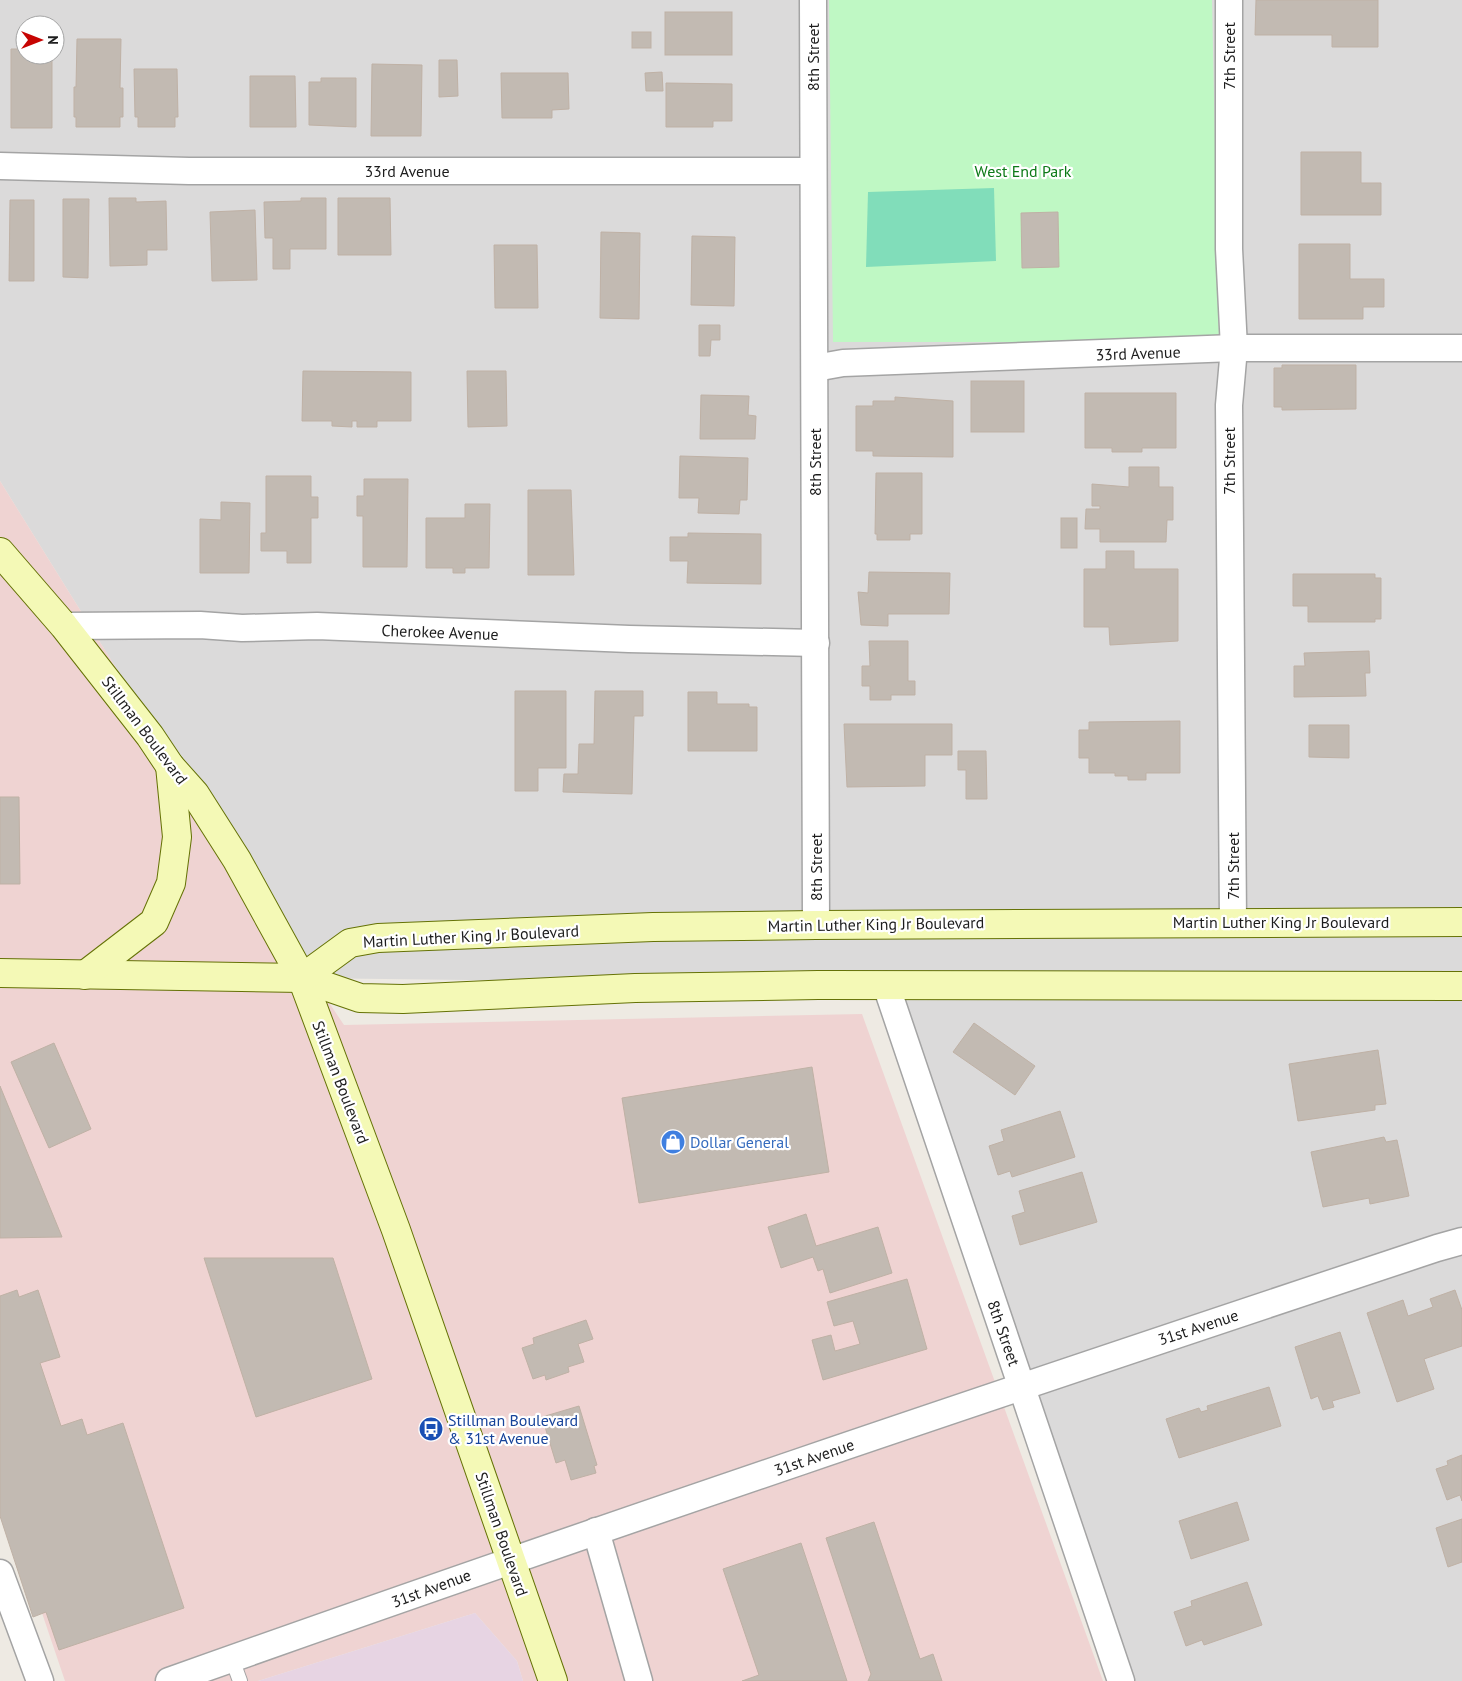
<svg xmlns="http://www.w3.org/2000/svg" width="1462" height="1681" font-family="'PT Sans',sans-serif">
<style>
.residential{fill:#dbdada;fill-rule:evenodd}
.commercial{fill:#efd3d2}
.industrial{fill:#e7d4e3}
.park{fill:#bff8c4}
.pitch{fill:#81ddba}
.building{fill:#c2bab2;stroke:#bfb1a5}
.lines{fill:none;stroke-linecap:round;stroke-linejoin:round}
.lane-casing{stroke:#a4a4a4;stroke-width:16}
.street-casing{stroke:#a4a4a4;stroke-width:29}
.secondary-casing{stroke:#657206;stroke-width:30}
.lane{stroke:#fff;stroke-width:14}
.street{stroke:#fff;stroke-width:26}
.secondary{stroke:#f4f9b6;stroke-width:28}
.labels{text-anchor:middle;stroke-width:4.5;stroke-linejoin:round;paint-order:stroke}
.street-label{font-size:16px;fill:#1d1d1d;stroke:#fff}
.park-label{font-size:16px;fill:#0c7917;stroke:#fff}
.shop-label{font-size:16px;fill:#366cbe;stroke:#fff;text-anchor:start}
.transit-label{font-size:16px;fill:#164399;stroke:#fff;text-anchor:start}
</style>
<rect width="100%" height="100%" fill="#eeeae3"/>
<path class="residential" d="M0,0H1462V1681H1117L886,985L302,978L257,895L0,481ZM25,25H55V55H25Z"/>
<path class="commercial" d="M0,481L257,895L344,1025L862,1014L1103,1681H523L517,1661L475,1613L258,1681H65L0,1489Z"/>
<path class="industrial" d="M475,1613L517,1661L523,1681H258Z"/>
<path class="park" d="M829,0H1212L1219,342H833Z"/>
<path class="pitch" d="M994,188L996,261L866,267L868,192Z"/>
<g class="building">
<path d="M1256,0H1378V47H1332V35H1255Z"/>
<rect x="665" y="12" width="67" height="43"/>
<rect x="632" y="32" width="19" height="16"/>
<path d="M77,39H121L120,88H123V117H120V127H76V117H74V87H76Z"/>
<path d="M11,49H25V55H52V128H11Z"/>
<path d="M439,60H457L458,96L439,97Z"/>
<path d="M372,64L422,65L421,136H371Z"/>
<path d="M134,69H177L178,117H175V127H138V117H135Z"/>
<path d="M662,72L663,91H646L645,73Z"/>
<path d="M501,73H568L569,109L552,110V118H502Z"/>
<path d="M250,76H295L296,127H250Z"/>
<path d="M321,78H356V127L309,125V82H321Z"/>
<path d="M666,83L732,84V121H713V127H666Z"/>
<path d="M1301,152H1361V183H1381V215H1301Z"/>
<path d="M109,198H136V202L166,201L167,250H147V265L110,266Z"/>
<path d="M301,198H326V249H290V269H273V238H265L264,202L301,201Z"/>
<path d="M338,198H390L391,255H338Z"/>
<path d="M63,199H89L88,278L63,277Z"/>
<path d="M10,200H34V281H9Z"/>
<path d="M255,210L257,280L212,281L210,212Z"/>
<path d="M1058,212L1059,267L1022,268L1021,213Z"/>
<path d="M601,232L640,233L639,319L600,318Z"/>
<path d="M692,236L735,237L734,306L691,305Z"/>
<path d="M1299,244H1350V279H1384V307H1363V319H1299Z"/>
<path d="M494,245H537L538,308H495Z"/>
<path d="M699,325H720V340H711L710,356H699Z"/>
<path d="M1282,365H1356V409L1282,410V407H1274V368H1282Z"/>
<path d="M303,371L411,372V421H377V427H357V421H352V427L332,426V421H302Z"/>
<path d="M467,371H506L507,426L468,427Z"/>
<rect x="971" y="381" width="53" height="51"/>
<path d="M1085,393H1176V448H1142V452H1112V448H1085Z"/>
<path d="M701,395L749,396L748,415L756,416L755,439H700Z"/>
<path d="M895,397L953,401V457L873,456V451H856V406H873V401H895Z"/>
<path d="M680,456L748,458L747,500H740L739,514L698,513L699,498H679Z"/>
<path d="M1129,467H1159V487H1173V520H1167L1166,542H1100V529H1085L1086,509H1100V506H1092V484L1129,487Z"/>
<path d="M876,473H922V534H910V540H877V534H875Z"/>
<path d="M266,476H311V497H318V518H311V563H287V551H261V533H266Z"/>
<path d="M364,479H408L407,567H363V516H357V496H364Z"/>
<path d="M528,490H571L574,575H528Z"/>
<path d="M221,502L250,503L249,573H200V519L221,520Z"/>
<path d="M465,504H490L489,568H465V573H453V568H426V518H465Z"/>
<rect x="1061" y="518" width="16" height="30"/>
<path d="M688,533L761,534V584L687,583L688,561H670V537H688Z"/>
<path d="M1106,551H1134V569H1178V641L1110,645L1109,627H1084V569H1106Z"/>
<path d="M869,572L950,573L949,614H888V626L861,625L858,592L868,593Z"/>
<path d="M1293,574H1375V578H1381V619H1375V622H1308V606H1293Z"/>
<path d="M869,641H908V681H915V695H891V700H870V686H862V666H870Z"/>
<path d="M1369,651L1370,673H1365L1366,696L1294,697V666H1305L1304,653Z"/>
<path d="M515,691H566V768H538V791H515Z"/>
<path d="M595,691H643V716H634L632,794L563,792L564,774H578L579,744H594Z"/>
<path d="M688,692H717V704H749V707H757V751H688Z"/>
<path d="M1180,721V773H1146V780H1128V776H1115V773H1089V758H1079V730H1089V722Z"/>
<path d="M844,724H952V755H925V786L847,787Z"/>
<path d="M1309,725H1349V758L1309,757Z"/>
<path d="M958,751H986L987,799H966V770H958Z"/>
<path d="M0,797H19L20,884H0Z"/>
<path d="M974,1023L1035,1066L1015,1095L953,1052Z"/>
<path d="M54,1043L91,1129L49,1148L11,1062Z"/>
<path d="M1378,1050L1386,1104L1375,1105V1110L1298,1121L1289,1064Z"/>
<path d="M812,1067L829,1172L639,1203L622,1098Z"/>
<path d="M0,1086L62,1237L0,1238Z"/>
<path d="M1060,1111L1075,1157L1012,1177L1010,1171L998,1175L989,1146L1004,1141L1001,1130Z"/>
<path d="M1384,1137L1386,1142L1397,1140L1409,1196L1370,1204L1369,1198L1323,1207L1311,1152Z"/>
<path d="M1082,1172L1097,1222L1020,1245L1012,1216L1025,1212L1019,1191Z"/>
<path d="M806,1214L816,1246L878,1227L892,1273L830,1293L823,1269L818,1271L813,1257L781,1268L768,1227Z"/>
<path d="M204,1258H333L372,1379L256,1417Z"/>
<path d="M907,1279L927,1349L823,1380L812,1340L831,1335L835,1351L860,1344L853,1321L834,1326L827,1302Z"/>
<path d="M17,1290L19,1297L38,1290L60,1357L40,1363L61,1426L82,1419L87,1435L123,1423L184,1608L59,1650L46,1612L33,1617L0,1516V1296Z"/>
<path d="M1455,1290L1462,1310V1346L1424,1359L1434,1389L1397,1402L1367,1313L1403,1300L1408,1316L1433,1307L1430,1299Z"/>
<path d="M586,1320L593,1339L578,1344L584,1362L568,1367L569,1372L546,1380L545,1375L533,1379L522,1348L534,1344L533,1338Z"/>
<path d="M1340,1332L1360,1393L1332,1401L1334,1407L1323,1410L1318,1396L1311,1399L1295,1347Z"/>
<path d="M1269,1387L1281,1426L1179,1458L1166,1419L1199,1408L1201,1412L1208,1410L1207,1406Z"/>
<path d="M579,1406L597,1465L594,1466L596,1473L571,1480L565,1460L556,1463L542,1417Z"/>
<path d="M1462,1455V1501L1460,1495L1447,1500L1436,1469L1448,1465L1447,1461Z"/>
<path d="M1237,1502L1249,1540L1191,1559L1179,1521Z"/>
<path d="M1462,1519V1562L1448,1567L1436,1528Z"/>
<path d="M874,1522L920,1659L933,1654L942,1681H868L871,1674L826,1538Z"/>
<path d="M801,1543L847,1681H742L759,1675L723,1569Z"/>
<path d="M1247,1582L1262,1625L1204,1645L1202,1640L1186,1646L1174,1612L1192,1606L1191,1601Z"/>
</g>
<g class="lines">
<defs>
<path id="lane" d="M232,1659L240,1681"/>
<g id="street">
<path d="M813,0L816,925"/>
<path d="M1229,0V249L1234,348L1229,405L1233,922"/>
<path d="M0,166L189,171H813"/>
<path d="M815,368L843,363L1234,348H1462"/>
<path d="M64,626L200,625L242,628L317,626L629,639L816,643"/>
<path d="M886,985L1121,1681"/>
<path d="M596,1531L639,1681"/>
<path d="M0,1573L40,1681"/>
<path d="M169,1681C590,1531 1013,1389 1437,1248L1462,1241"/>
</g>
<g id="secondary">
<path d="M0,552L64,626L150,736L170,766L195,794L237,860L302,978L396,1230L553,1681"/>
<path d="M0,973L302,978L360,998L403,999L635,988L818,985L1462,986"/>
<path d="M85,975L154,922L171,883L177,837L170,766"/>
<path d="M302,978L350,943L378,938L653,927L816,925L1462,922"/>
</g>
</defs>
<use href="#lane" class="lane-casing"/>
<use href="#street" class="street-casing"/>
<use href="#secondary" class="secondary-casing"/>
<use href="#lane" class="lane"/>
<use href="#street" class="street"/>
<use href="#secondary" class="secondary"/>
</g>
<defs>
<symbol id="shop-disc" viewBox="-11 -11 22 22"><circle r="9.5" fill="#3f7fe0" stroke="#fff"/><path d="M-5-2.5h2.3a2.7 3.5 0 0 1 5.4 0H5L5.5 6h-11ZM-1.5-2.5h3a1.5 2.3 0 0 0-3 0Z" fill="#fff"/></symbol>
<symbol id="bus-disc" viewBox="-11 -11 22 22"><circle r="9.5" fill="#1a4fb4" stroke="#fff"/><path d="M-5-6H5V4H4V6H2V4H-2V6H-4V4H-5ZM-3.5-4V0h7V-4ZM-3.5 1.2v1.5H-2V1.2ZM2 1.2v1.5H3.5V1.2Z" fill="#fff"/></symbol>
</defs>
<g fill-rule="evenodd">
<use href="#shop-disc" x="659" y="1128" width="28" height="28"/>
<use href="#bus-disc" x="417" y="1415" width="28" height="28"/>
</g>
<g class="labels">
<g class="street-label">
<text transform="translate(1229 56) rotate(-90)" y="6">7th Street</text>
<text transform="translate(813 57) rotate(-90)" y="6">8th Street</text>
<text x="407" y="177">33rd Avenue</text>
<text transform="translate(1138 353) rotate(-2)" y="6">33rd Avenue</text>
<text transform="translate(1229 461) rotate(-90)" y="6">7th Street</text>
<text transform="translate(815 462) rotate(-90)" y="6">8th Street</text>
<text transform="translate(440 632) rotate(2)" y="6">Cherokee Avenue</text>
<text transform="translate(145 730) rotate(53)" y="6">Stillman Boulevard</text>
<text transform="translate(1233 866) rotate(-90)" y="6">7th Street</text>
<text transform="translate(816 867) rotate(-90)" y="6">8th Street</text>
<text x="1281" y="928">Martin Luther King Jr Boulevard</text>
<text transform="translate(876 924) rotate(-1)" y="6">Martin Luther King Jr Boulevard</text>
<text transform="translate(471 936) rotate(-3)" y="6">Martin Luther King Jr Boulevard</text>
<text transform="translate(341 1082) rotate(69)" y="6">Stillman Boulevard</text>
<text transform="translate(1198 1327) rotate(-18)" y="6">31st Avenue</text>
<text transform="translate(1004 1333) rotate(71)" y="6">8th Street</text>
<text transform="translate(814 1457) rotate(-19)" y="6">31st Avenue</text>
<text transform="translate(502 1534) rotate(71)" y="6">Stillman Boulevard</text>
<text transform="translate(431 1588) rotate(-20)" y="6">31st Avenue</text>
</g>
<g class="park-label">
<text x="1023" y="177">West End Park</text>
</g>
<g class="shop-label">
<text x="690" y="1148">Dollar General</text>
</g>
<g class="transit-label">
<text x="448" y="1426">Stillman Boulevard<tspan x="448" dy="18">&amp; 31st Avenue</tspan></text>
</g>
</g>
<g transform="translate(40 40) rotate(90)"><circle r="24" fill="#ffffff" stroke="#a5a5a5"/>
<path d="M0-4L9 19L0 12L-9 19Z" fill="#c70402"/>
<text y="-8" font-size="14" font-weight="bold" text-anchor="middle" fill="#1d1d1d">N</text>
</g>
</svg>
